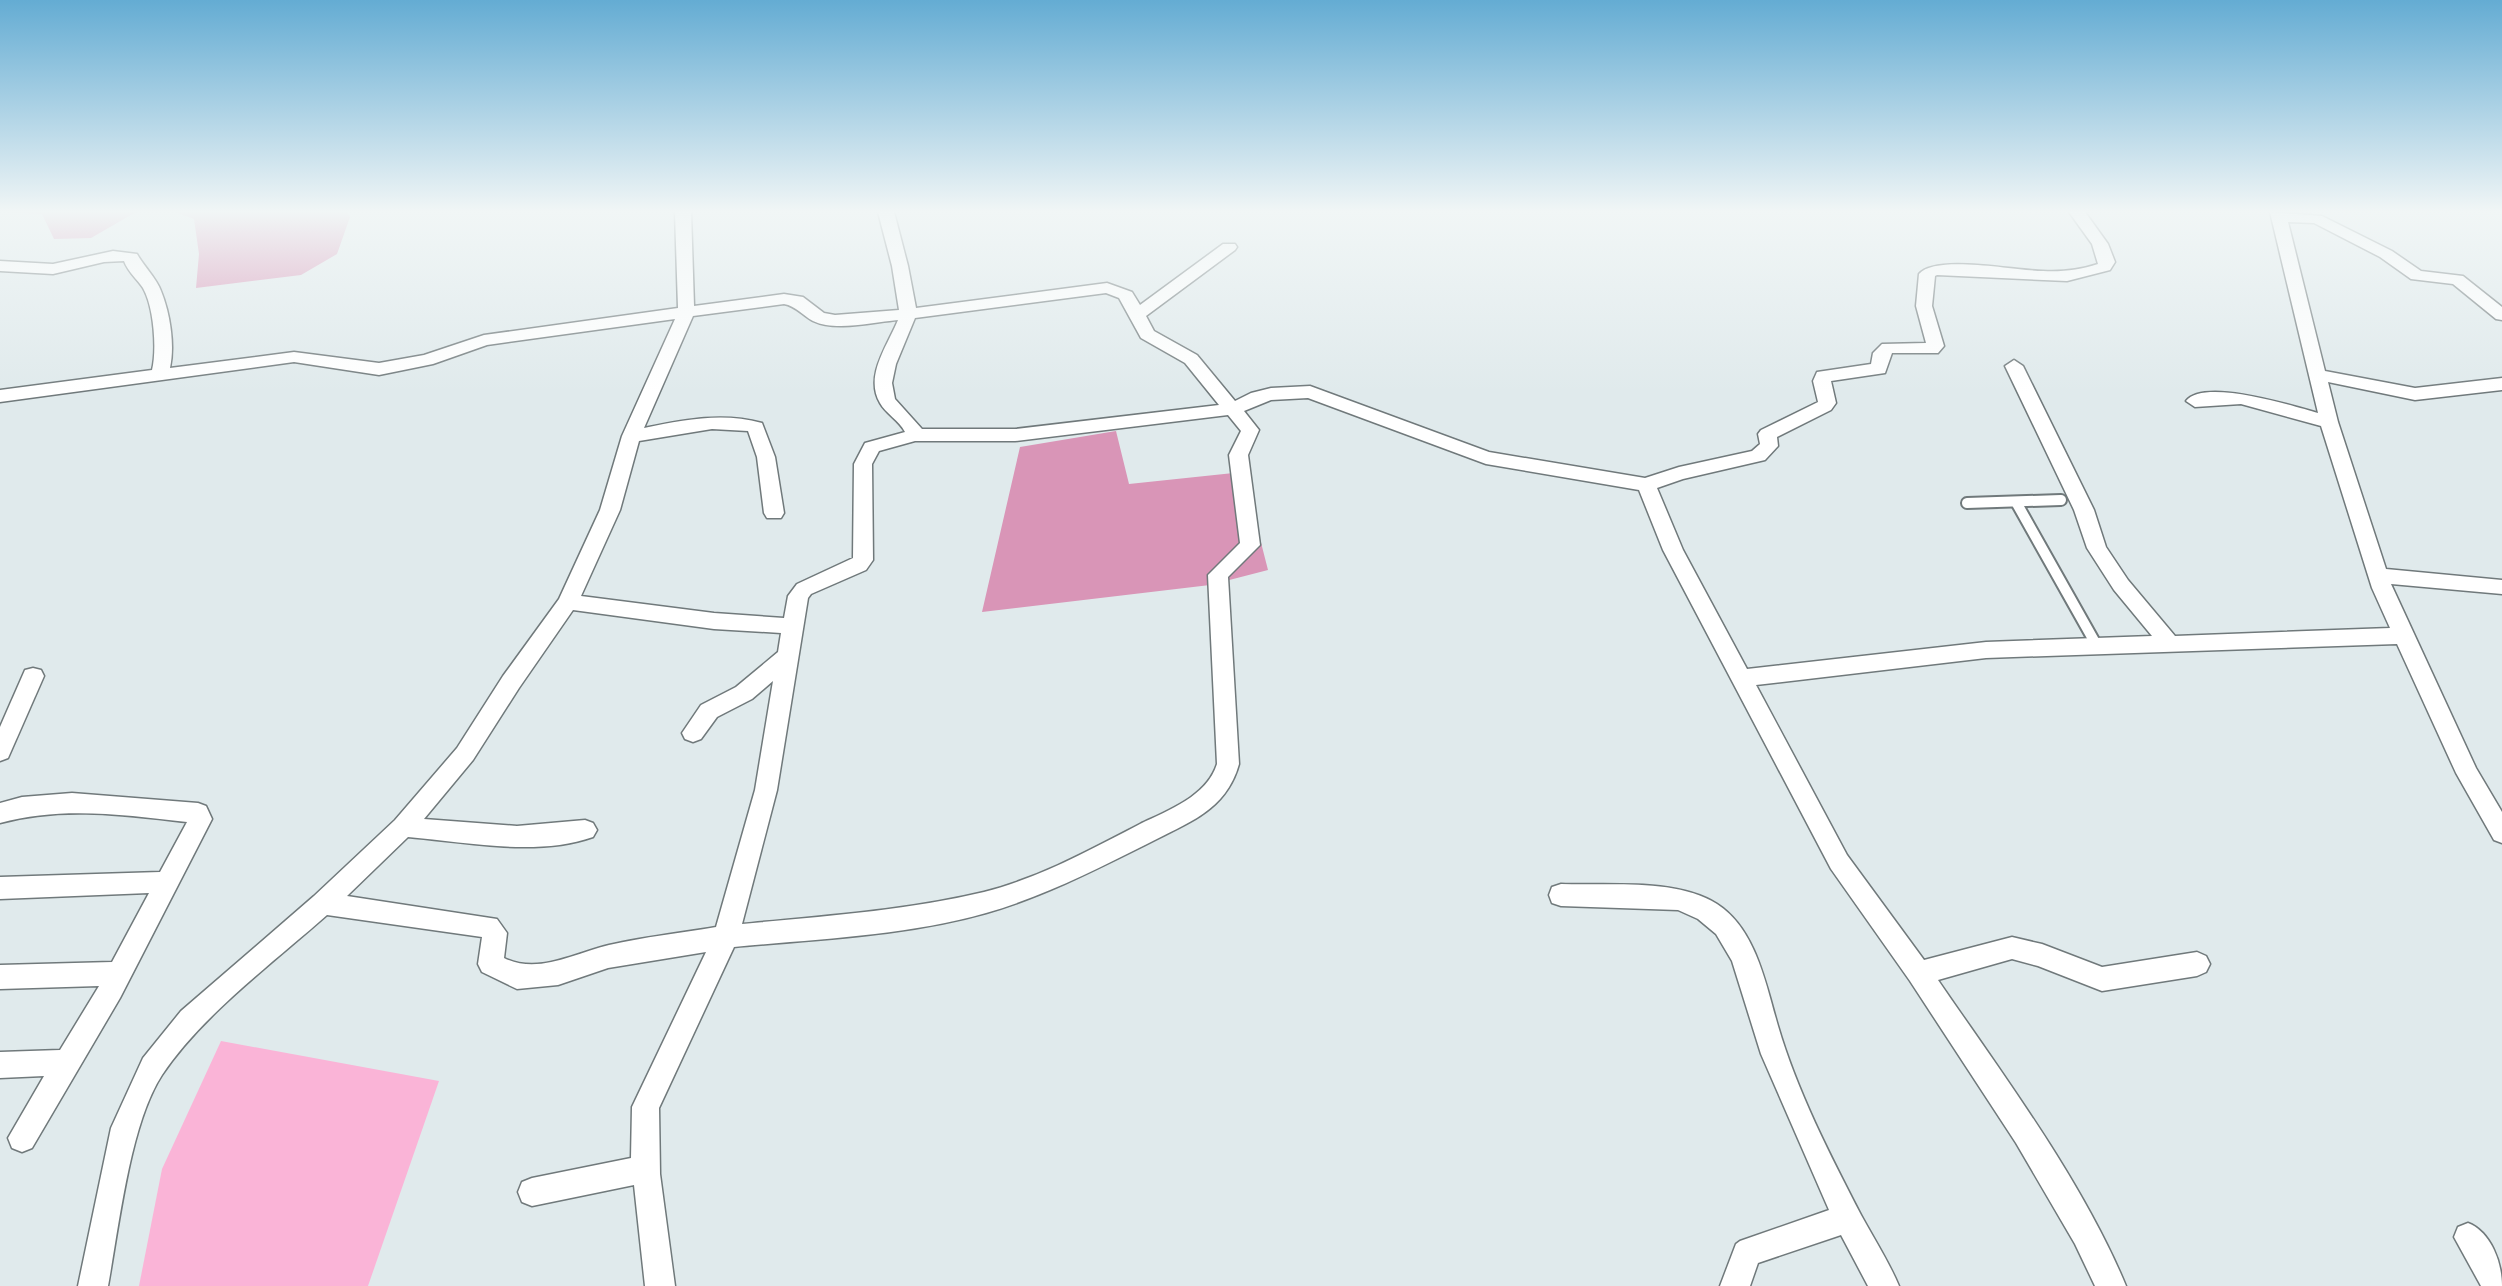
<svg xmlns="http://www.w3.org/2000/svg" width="2502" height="1286" font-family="'Exo 2',sans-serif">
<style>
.green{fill:#fab4d7}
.forest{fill:#d995b7}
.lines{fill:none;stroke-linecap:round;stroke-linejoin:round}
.service-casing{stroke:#70797b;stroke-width:14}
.minor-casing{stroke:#70797b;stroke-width:3}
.service{stroke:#fff;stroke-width:10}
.minor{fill:#fff;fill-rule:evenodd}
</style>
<rect width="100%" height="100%" fill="#e0eaec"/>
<path class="green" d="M221,1041L439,1081L368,1286H139L162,1169Z"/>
<g class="forest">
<path d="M0,212H136L91,238L54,239L42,214Z"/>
<path d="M175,212H347L350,217L337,254L301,275L196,288L199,254L194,219Z"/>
<path d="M1116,431L1129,484L1243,472L1268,570L1210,585L982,612L1020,447Z"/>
</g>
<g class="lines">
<defs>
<g id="service">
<path d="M2016,502L2097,646"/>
<path d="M1967,503L2061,500"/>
</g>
<g id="minor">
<path d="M675,212H691L694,306L784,294L803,297L824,313L835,315L899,310L892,266L878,212H894L908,266L916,308L1107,283L1132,292L1140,305L1223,244H1235L1237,247L1235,250L1146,316L1154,331L1197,355L1235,401L1251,393L1271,388L1310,386L1489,452L1645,478L1679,467L1752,451L1760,444L1758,434L1761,430L1818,402L1813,381L1817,372L1871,364L1873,353L1882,344L1926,343L1916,306L1919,274C1936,254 2016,271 2043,271C2062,272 2080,270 2098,264L2092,244L2069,212H2085L2108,244L2115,262L2110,270L2067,281L1937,275L1935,276L1932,306L1944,346L1938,353H1892L1885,373L1831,381L1836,403L1831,410L1777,437L1778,446L1765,460L1683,479L1657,488L1683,550L1747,669L1986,642L2152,636L2114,590L2087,548L2074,510L2005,366L2014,360L2023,366L2094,510L2106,547L2128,580L2175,636L2390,628L2372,588L2321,426L2241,404L2195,407L2186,401C2204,378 2293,406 2318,413L2270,212L2322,216L2392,251L2421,271L2463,276L2502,307V320L2496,319L2453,284L2411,279L2380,257L2314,223L2288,222L2325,371L2415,388L2502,378V390L2415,400L2328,382L2338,422L2386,569L2502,580V594L2391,584L2476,768L2502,812V843L2494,840L2456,773L2397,644L1986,658L1756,685L1847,855L1924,960L2012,937L2042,944L2102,967L2197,952L2206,956L2210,964L2206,972L2197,976L2102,991L2038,966L2012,959L1938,980C2003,1075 2082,1180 2126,1286H2095L2075,1244L2016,1143L1910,981L1831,869L1663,550L1639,490L1486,464L1308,398L1271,400L1244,411L1259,430L1248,455L1260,545L1228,577L1239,764C1226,811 1187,823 1147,844C1095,870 1042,897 986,913C905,936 817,939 734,947L659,1108L660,1174L675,1286H645L634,1185L532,1206L522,1202L518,1192L522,1182L532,1178L631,1158L632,1107L706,952L608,968L558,985L517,989L482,972L478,964L482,937L327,915C273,963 202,1015 162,1075C130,1124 119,1226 108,1286H78L111,1128L143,1058L181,1011L314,896L395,820L457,748L503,676L559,599L600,510L622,436L675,319L487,345L433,364L379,375L294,362L0,402V390L152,370C157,350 154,307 143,288C137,279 128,272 124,261L104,262L53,274L0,271V261L53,264L113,251L137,254C143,265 157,279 161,291C170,313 175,345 170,368L294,352L379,363L424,355L484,335L678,308ZM1106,293L1119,298L1141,338L1185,363L1219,405L1015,429H922L895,399L892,383L896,364L915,318ZM784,304C796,306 802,315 813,321C836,332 873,322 898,320C888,345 864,376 880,403C886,414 899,420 905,432L865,443L854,464L853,558L797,584L788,596L784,618L714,613L581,596L620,510L639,441L712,429L748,431L757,457L764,513L767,518H781L784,513L775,457L762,423C722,412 684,420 644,428L693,316ZM1228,415L1241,431L1229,455L1240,543L1208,575L1217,764C1207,796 1169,810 1140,824C1090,850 1039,878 984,892C905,911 823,916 742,924L777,790L808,598L811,594L866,570L873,560L872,464L879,451L915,441H1015ZM573,610L714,629L781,633L778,652L736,687L701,705L682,733L685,739L693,742L701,739L717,717L752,699L773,681L755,790L716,927C681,933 644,937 609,945C575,953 538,975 504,958L507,933L497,919L347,896L408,837C467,842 536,857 593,837L597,830L593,823L585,820L517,826L424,819L473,760L519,688Z"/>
<path d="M33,668L41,670L44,676L8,758L0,761V727L25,670Z"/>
<path d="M72,793L198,803L206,806L212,819L120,998L32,1148L22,1152L12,1148L8,1138L44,1076L0,1078V1052L60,1050L99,986L0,989V965L112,962L149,893L0,899V877L160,872L187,822C124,815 62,806 0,823V803L22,797Z"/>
<path d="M1561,884C1609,886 1676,878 1717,904C1756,929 1766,985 1778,1026C1797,1091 1830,1155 1861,1215C1874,1239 1889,1262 1899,1286H1868L1841,1235L1758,1263L1750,1286H1720L1736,1244L1740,1241L1829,1210L1761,1054L1732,961L1716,934L1698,919L1678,910L1561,906L1552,903L1549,895L1552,887Z"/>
<path d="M2468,1223C2491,1232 2502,1263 2502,1286H2481L2454,1237L2458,1227Z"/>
</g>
</defs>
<use href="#service" class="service-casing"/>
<use href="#minor" class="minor-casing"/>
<use href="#service" class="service"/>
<use href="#minor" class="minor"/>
</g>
<linearGradient id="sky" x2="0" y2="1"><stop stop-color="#64acd3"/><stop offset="0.54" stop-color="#f1f6f6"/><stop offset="1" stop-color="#f1f6f6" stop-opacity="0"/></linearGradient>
<rect width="2502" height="392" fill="url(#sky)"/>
</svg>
